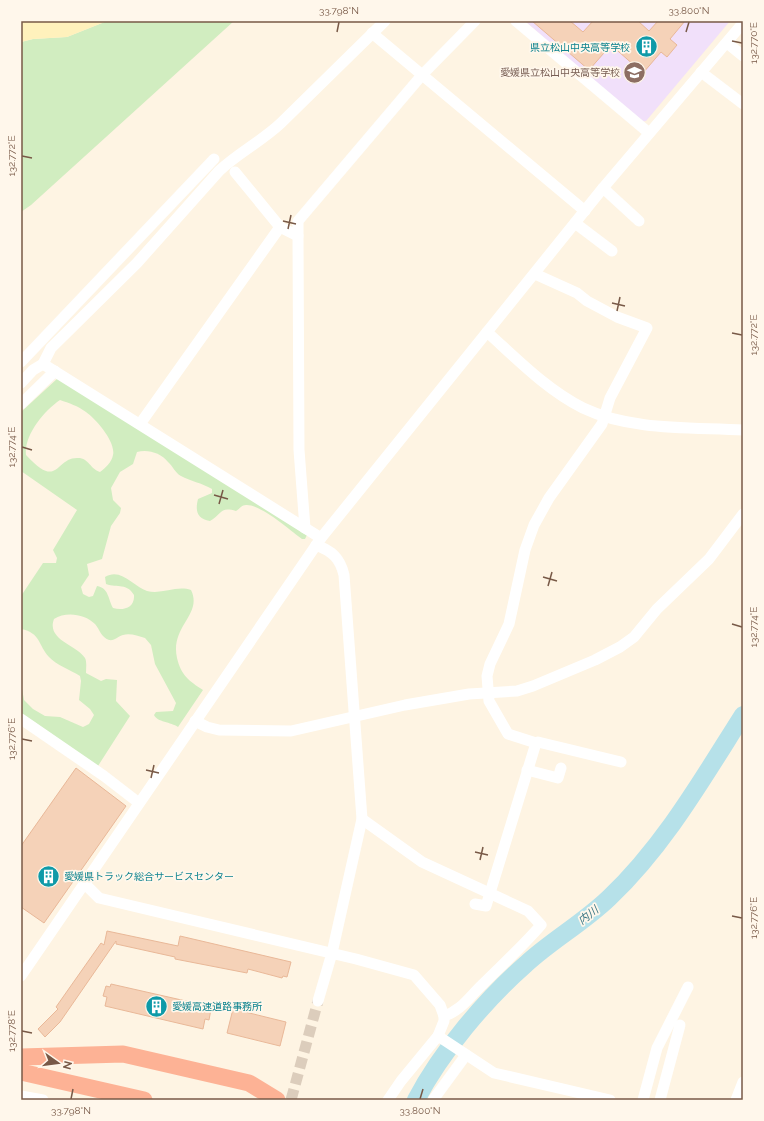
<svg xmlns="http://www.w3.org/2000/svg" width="764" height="1121" font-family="Raleway,'Noto Sans JP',sans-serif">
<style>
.education{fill:#f1e0fa}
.green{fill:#d1edc0;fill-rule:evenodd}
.sand{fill:#fff1bc}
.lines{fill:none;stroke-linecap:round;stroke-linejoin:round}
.river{stroke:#b6e1e9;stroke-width:18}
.building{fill:#f5d2b8;stroke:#e9b898}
.minor-tunnel{stroke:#dccdbc;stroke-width:11;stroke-dasharray:11 5.5;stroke-linecap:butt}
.minor{stroke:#fff;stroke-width:11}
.highway{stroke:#fdb295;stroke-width:17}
.ticks{fill:none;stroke:#785947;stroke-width:1.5}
.labels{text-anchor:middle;stroke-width:3.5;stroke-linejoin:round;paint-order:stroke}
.culture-label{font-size:10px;fill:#0d838f;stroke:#fff7eb;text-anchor:start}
.education-label{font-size:10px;fill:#785e54;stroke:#fff7eb;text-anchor:end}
.water-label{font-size:11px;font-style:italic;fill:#3c7886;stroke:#fff7eb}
.neatline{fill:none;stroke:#785947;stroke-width:1.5}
.ticks-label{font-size:10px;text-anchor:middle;fill:#785947}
</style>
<rect width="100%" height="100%" fill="#fef4e3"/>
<path class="education" d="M525,21H730L646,121L640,122Z"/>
<g class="green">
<path d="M107,21H234L31,205L21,212V42L33,39L67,37Z"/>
<path d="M58,378L307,535L305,539H302C290,530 260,504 246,505C241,505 240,509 236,511C220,506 222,514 210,521C197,519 195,511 198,499L212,493V489C202,483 190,481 181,476C175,473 173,466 168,462C161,453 148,449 137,452L133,464L120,472L111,488L113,500L121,508L120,513L111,526L102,559L87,564L89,575L81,587L83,594L89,597L93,596L97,586C109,588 108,599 113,608C123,611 135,608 134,595C127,583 118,588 106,584L105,577C121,567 134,587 147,591C162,595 176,585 191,590C203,615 170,626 177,658C181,675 189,681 203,690L178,727C171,722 157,722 154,715L156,712L173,711L176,703L155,664L151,645L145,638C138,636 130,633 123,635C118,636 115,641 109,640C101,637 100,630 95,624C85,614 66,611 54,619C46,640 77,645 85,658C87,662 86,668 86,673L101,681L106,679L117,680L116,701L130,716L98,766L21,713V683L24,700L33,709L45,716L60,717L83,727L89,724L94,715L90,709L79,700L81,681L80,676C71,670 56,665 49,657C38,645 41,633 21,629V596L43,563H56L57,558L53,550L77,510L21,471V412ZM60,400C69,403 78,406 86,412C96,419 116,442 113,455C112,462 105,468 100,472C90,469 89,458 78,458C55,457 59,491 26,455C24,435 44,411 60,400Z"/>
</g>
<path class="sand" d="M21,21H107L67,37L33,39L21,42Z"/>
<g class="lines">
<path class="river" d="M416,1100C441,1052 485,1000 526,964C552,940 583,923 609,898C664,846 703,778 743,715"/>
</g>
<g class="building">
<path d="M532,21H570L583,32L593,21H638L649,31L658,21H685L670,39L677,45L667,57L661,52L643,73L611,45L589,70Z"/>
<path d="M76,768L126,806L44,923L21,907V846Z"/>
<path d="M107,931L178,946L180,936L291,962L287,977L283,976L282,978L248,969L247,973L175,959V957L116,944V941L60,1022L45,1037L38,1029L58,1009L56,1007L101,943L104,945Z"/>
<path d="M111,984L208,1006L207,1008L211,1009L209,1020L205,1019L203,1029L105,1006L107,997L103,996L106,986L110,987Z"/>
<path d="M233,1009L286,1022L280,1046L227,1033Z"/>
</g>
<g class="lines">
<path class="minor-tunnel" d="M291,1100L318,1001"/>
<g class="minor">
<path d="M516,21L649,133"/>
<path d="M372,33L585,211"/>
<path d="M727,43L743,56"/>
<path d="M701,72L743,104"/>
<path d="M235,172L280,227L298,236L299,450L305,528"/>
<path d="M603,188L639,221"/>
<path d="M575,223L612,251"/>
<path d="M298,236V221L422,75L475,21"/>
<path d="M487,332C517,359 547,390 583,408C631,431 691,427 743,430"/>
<path d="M21,362L214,159"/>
<path d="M21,383L33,370L43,364"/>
<path d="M21,404L55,371"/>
<path d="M140,424L280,227"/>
<path d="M321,538L43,364L51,348L137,263L219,171C238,153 262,141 281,123L385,21"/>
<path d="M316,545C332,551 340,558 344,575L362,819L332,953L318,1001"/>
<path d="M21,719L104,776L139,803"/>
<path d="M195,721L207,727L219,730L291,731L405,705L469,694L517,691L533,686L595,660L620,647L634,637L657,609L709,559L743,514"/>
<path d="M536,743L538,742L621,762"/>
<path d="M527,770L558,778L561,768"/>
<path d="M362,819L422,862L528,911L541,925C522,947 502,965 482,985C470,996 461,1011 444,1016"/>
<path d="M85,884L99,898L356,959L414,975L440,1005L444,1016V1021L438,1036L401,1081L388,1100"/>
<path d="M475,904L486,906L536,743L508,734L489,701L487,676L490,664L509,624L525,550L534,525L549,498L602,424L610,398L647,328L617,317L587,301L577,293L535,274"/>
<path d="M21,976L321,538L603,188L743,23"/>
<path d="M438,1036L494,1073L610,1100"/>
<path d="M21,1096L43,1100"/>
<path d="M433,1100L466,1055"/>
<path d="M643,1100L657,1048L688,987"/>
<path d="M660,1100L680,1025"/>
<path d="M736,1100L743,1082"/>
</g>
<g class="highway">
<path d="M21,1057L123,1054L249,1083L277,1100"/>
<path d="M21,1072L144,1100"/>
</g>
</g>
<path class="ticks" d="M337,32L339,22M686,32L689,22M732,41L742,43M22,156L32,158M283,221L296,224M288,229L291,215M612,303L625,306M617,311L620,297M732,333L742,335M22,447L32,450M214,495L228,499M219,504L223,490M543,577L557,581M548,586L552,572M732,624L742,627M22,739L32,741M146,770L159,773M151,778L154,765M475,852L488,855M480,860L483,847M732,916L742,918M22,1031L32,1033M71,1099L73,1089M420,1099L423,1089"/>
<defs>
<symbol id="building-disc" viewBox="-11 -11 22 22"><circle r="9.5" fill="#0f9aa8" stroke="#fff7eb"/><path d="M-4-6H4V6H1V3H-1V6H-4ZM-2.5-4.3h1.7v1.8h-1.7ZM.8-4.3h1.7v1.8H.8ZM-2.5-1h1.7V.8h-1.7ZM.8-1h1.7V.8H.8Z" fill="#fff"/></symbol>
<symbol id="school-disc" viewBox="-11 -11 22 22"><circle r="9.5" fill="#8d6e63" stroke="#fff7eb"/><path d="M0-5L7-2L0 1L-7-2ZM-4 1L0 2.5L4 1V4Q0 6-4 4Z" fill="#fff"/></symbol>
</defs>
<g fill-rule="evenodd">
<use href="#building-disc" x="634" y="34" width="25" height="25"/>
<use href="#school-disc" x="622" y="60" width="25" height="25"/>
<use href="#building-disc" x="36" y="864" width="25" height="25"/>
<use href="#building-disc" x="144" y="994" width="25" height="25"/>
</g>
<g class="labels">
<g class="culture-label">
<text x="630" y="51" text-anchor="end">県立松山中央高等学校</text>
<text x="64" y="880">愛媛県トラック総合サービスセンター</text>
<text x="172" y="1010">愛媛高速道路事務所</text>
</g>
<g class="education-label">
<text x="620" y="76">愛媛県立松山中央高等学校</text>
</g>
<g class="water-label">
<text transform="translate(588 915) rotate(-38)" y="4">内川</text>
</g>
</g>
<rect width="764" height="1121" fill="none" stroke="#fff7eb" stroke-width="44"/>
<g transform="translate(58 1063) rotate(104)" stroke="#fff7eb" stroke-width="3" paint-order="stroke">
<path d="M0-3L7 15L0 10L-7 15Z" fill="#785947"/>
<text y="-6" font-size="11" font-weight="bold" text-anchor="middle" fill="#785947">N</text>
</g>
<rect x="22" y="22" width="720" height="1077" class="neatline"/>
<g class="ticks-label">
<text x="339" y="14">33.798°N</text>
<text x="689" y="14">33.800°N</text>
<text transform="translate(753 43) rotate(-90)" y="4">132.770°E</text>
<text transform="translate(11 156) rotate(-90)" y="4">132.772°E</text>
<text transform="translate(753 335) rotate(-90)" y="4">132.772°E</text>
<text transform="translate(11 447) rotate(-90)" y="4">132.774°E</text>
<text transform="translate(753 627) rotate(-90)" y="4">132.774°E</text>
<text transform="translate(11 739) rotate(-90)" y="4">132.776°E</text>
<text transform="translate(753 918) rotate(-90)" y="4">132.776°E</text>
<text transform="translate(11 1031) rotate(-90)" y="4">132.778°E</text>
<text x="71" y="1114">33.798°N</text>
<text x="420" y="1114">33.800°N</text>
</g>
</svg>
